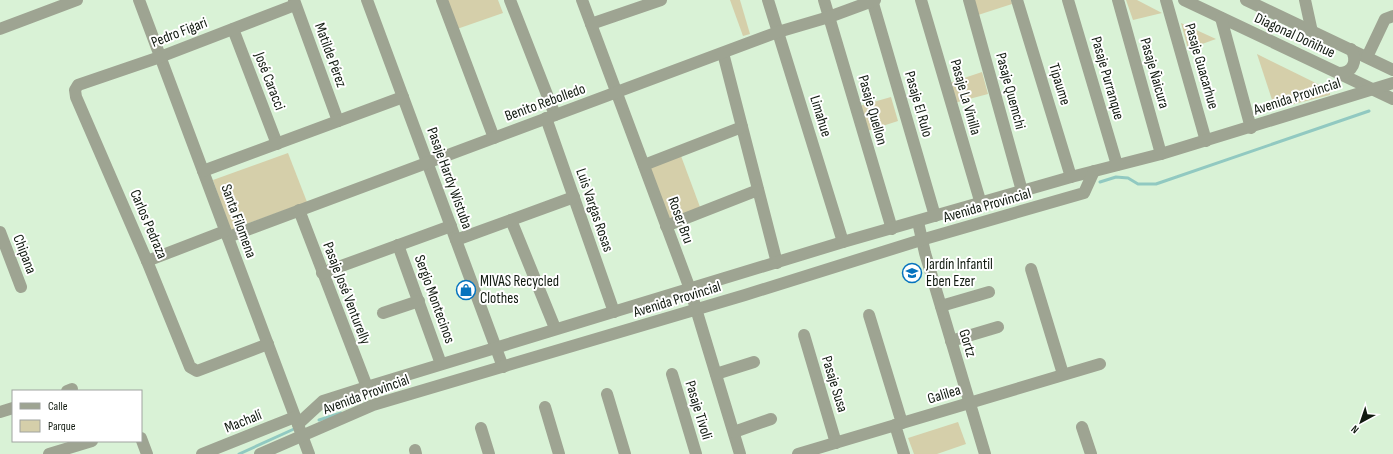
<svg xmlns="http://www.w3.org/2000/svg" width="1393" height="454" font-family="'Sofia Sans Condensed',sans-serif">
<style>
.green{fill:#d5cfaa}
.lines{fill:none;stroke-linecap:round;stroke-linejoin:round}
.stream{stroke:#91c9c1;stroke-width:3}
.minor{stroke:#9ea492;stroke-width:12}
.labels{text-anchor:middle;stroke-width:4;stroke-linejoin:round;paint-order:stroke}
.street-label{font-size:15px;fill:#111a10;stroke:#fff}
.poi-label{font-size:15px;fill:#111a10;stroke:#fff;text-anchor:start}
</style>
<rect width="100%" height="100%" fill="#d9f2d6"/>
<g class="green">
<path d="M447,0H498L503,13L457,29Z"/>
<path d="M730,0H740L750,34L743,36Z"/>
<path d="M972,0H1011L1012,4L978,15Z"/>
<path d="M1126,0H1137L1162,13L1133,20Z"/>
<path d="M1181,23L1216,39L1188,49Z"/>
<path d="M1257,54L1330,90V95L1275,109Z"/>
<path d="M982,72L988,94L954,103L949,83Z"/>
<path d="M891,97L898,121L864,132L856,107Z"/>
<path d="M288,153L307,202L230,230L213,180Z"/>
<path d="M681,156L700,207L670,220L649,168Z"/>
<path d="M958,422L966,444L937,454H914L908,438Z"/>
</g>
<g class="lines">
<g class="stream">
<path d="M1100,182L1116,177L1128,178L1138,184H1156L1369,111"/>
<path d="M319,420L341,413"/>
<path d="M239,454L294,429"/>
</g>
<g class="minor">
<path d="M139,0L309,454"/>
<path d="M294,0L338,121"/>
<path d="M367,0L503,367"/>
<path d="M442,0L494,138"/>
<path d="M510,0L555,115"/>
<path d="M582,0L690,289L740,454"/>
<path d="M768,0L843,242"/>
<path d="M824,0L892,229"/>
<path d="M872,0L935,216"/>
<path d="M921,0L981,204"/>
<path d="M969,0L1022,191"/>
<path d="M1017,0L1071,177"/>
<path d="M1068,0L1117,165"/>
<path d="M1118,0L1161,154"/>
<path d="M1166,0L1206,141"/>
<path d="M1184,0L1393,99"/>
<path d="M1246,0L1393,70"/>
<path d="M1305,0L1312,32"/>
<path d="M1221,18L1251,128"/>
<path d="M591,24L661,0"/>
<path d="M0,29L77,0"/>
<path d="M233,29L277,144"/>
<path d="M723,53L777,263"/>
<path d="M1367,57L1385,19L1393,16"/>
<path d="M1339,73C1353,73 1358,61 1351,49"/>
<path d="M546,118L614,312"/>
<path d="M644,165L742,127"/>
<path d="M203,171L403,97"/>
<path d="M299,210L367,387"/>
<path d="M511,220L555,328"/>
<path d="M918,222L925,253L985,454"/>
<path d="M666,226L758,190"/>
<path d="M0,232L21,287"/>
<path d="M228,237L778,32L829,17L875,0"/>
<path d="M456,240L574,197"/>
<path d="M398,245L441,364"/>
<path d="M147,261L225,231"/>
<path d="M1031,269L1063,374"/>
<path d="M322,273L451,226"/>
<path d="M941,306L989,292"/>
<path d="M383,313L419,301"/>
<path d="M869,315L902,423"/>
<path d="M804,335L836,443"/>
<path d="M951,341L998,327"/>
<path d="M268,344L197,371L190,367L147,261L76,97L75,90L78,85L160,57L295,5"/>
<path d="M672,374L696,454"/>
<path d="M716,374L754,362"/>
<path d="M67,391L72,389"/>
<path d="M607,394L625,454"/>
<path d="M545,407L559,454"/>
<path d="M0,412L13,408"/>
<path d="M298,424L323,401L367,387L843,242L1071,177L1161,154L1393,83"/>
<path d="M895,425L904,454"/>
<path d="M1082,427L1091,454"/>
<path d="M481,428L489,454"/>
<path d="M734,432L771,419"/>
<path d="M141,438L147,454"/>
<path d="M415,450L416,454"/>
<path d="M49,454L92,441"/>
<path d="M202,454L295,417"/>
<path d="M260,454L373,405L745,295L921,240L1084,193L1094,171"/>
<path d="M798,454L1100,364"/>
</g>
</g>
<defs>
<symbol id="school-ring" viewBox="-11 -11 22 22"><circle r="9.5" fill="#fff" stroke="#0673be" stroke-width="1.5"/><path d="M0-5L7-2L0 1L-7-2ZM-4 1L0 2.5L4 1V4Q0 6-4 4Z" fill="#0673be"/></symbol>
<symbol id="shop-ring" viewBox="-11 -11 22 22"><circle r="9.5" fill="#fff" stroke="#0673be" stroke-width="1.5"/><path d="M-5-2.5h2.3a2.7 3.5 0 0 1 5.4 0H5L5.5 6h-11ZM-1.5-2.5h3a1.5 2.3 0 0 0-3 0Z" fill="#0673be"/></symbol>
</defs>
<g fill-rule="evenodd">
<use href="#school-ring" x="901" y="262" width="22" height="22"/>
<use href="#shop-ring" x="455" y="279" width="22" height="22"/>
</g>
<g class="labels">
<g class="street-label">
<text transform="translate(179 32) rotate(-21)" y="5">Pedro Figari</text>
<text transform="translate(1295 35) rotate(25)" y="5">Diagonal Doñihue</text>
<text transform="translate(331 55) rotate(70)" y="5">Matilde Pérez</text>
<text transform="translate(1202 66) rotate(74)" y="5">Pasaje Guacarhue</text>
<text transform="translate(1155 73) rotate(74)" y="5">Pasaje Ñaicura</text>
<text transform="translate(1108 78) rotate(74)" y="5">Pasaje Purranque</text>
<text transform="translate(270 81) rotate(69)" y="5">José Caracci</text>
<text transform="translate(1060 84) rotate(73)" y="5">Tipaume</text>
<text transform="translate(1011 91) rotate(75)" y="5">Pasaje Quemchi</text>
<text transform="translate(1297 96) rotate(-18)" y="5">Avenida Provincial</text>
<text transform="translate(966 97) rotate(74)" y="5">Pasaje La Vinilla</text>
<text transform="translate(545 102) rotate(-20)" y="5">Benito Rebolledo</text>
<text transform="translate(919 104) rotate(74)" y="5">Pasaje El Rulo</text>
<text transform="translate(873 110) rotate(74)" y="5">Pasaje Quellon</text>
<text transform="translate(821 116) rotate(73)" y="5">Limahue</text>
<text transform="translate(450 178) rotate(70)" y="5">Pasaje Hardy Wistuba</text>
<text transform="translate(987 205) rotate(-16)" y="5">Avenida Provincial</text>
<text transform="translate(595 210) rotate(71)" y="5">Luis Vargas Rosas</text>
<text transform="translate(681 220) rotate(70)" y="5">Roser Bru</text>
<text transform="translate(239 221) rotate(70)" y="5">Santa Filomena</text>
<text transform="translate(149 224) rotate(67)" y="5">Carlos Pedraza</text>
<text transform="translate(25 254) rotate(69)" y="5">Chipana</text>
<text transform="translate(347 293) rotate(69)" y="5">Pasaje José Venturelly</text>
<text transform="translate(435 299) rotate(70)" y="5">Sergio Montecinos</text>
<text transform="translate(677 299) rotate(-17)" y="5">Avenida Provincial</text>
<text transform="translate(968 343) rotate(73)" y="5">Gortz</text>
<text transform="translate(835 384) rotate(73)" y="5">Pasaje Susa</text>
<text transform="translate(366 394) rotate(-20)" y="5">Avenida Provincial</text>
<text transform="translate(944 394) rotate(-17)" y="5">Galilea</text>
<text transform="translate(699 410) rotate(73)" y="5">Pasaje Tivoli</text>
<text transform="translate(243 421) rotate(-22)" y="5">Machalí</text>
</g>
<g class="poi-label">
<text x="926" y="269">Jardín Infantil<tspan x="926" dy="17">Eben Ezer</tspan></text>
<text x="480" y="286">MIVAS Recycled<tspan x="480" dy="17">Clothes</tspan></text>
</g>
</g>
<rect x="12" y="390" width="130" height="52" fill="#ffffff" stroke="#a0a39f"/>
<rect x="20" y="403" width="20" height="6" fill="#9ea492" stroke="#a0a39f"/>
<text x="48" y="410" font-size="12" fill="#111a10">Calle</text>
<rect x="20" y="420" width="20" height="12" fill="#d5cfaa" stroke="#a0a39f"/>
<text x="48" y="430" font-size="12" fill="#111a10">Parque</text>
<g transform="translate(1361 422) rotate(220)" stroke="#ffffff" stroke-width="3" paint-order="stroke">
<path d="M0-3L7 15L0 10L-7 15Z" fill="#111a10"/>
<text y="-6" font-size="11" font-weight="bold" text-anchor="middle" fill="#111a10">N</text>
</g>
</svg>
